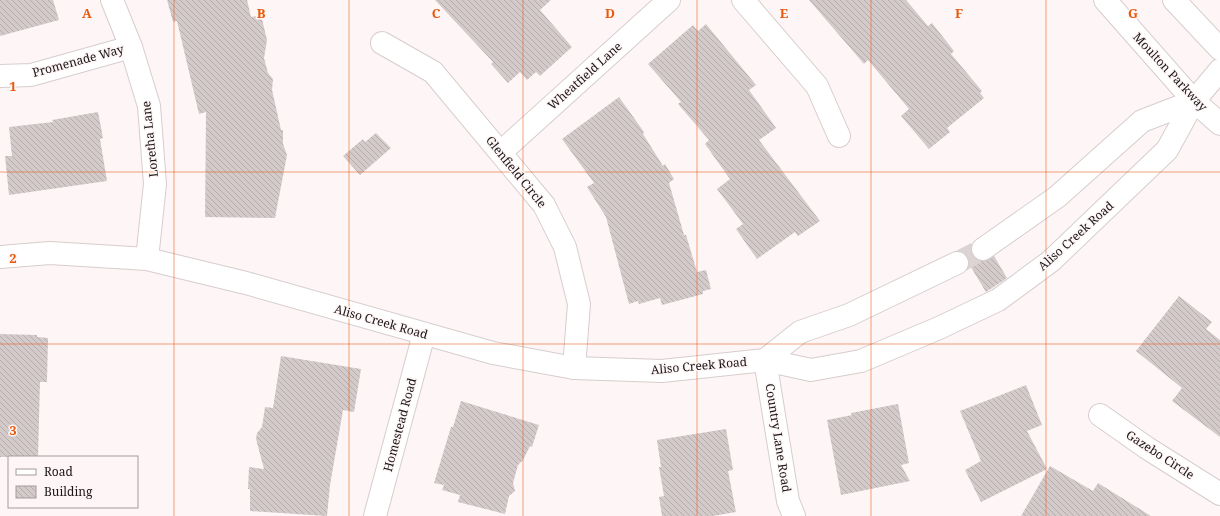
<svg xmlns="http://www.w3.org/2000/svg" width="1220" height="516" font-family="'Noto Serif',serif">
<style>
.building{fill:url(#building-back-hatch)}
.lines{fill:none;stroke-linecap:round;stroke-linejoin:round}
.minor-tunnel{stroke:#dcd4d4;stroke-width:22;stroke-dasharray:22 11;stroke-linecap:butt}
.minor-casing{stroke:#d7cdcd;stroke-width:24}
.major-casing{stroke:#d7cdcd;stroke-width:24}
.minor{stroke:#fff;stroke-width:22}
.major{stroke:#fff;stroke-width:22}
.grid{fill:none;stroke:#e8590c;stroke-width:1;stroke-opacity:0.55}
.labels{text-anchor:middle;stroke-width:3;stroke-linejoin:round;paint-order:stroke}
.street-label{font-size:12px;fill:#1a1616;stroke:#fef6f6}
.grid-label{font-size:13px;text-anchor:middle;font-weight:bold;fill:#e8590c;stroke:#fef6f6;stroke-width:3;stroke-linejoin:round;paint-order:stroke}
</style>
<defs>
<pattern id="building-back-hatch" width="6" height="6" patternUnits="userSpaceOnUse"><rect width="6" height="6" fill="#d4caca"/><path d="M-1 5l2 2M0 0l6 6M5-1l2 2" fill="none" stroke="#b5adad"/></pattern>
</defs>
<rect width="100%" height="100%" fill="#fef6f6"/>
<g class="building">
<path d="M0,0H53L59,20L0,36Z"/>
<path d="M167,0H247L251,17L261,15L267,40L264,58L268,73L273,79L272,90L281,130H283V144L287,155L275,218L205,217L206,112L199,114L177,21L173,22Z"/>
<path d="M435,0H551L540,10L572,47L540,76L536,72L527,80L520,72L508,83L491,64L493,62Z"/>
<path d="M809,0H906L928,26L932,23L954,51L951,54L982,91L980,93L984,98L947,128L950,132L929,149L901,116L909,109L868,60L864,64Z"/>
<path d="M706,24L756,85L749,90L776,128L759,140L820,221L798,236L795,232L757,259L736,229L743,224L717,189L730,179L705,144L709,140L678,104L681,102L648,64L693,25L698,31Z"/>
<path d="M619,97L644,132L643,134L663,166L665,164L674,179L669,183L684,235H686L697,272L706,270L711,289L703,291V294L662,305L660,298L639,304L638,301L629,304L606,217L587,187L594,183L562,139Z"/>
<path d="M98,112L103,138L100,139L107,181L9,195L5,156H12L9,127L53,122L52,120Z"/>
<path d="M376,133L391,148L360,175L343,156L363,139L365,142Z"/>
<path d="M994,256L1007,278L986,292L969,264V260L974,257L978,260L984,261Z"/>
<path d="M1179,296L1212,322L1206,329L1220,340V437L1172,401L1182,388L1136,351Z"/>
<path d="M0,334L37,335V337L48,338L47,382H40L38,457H0Z"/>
<path d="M281,356L361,369L354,412L343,410L330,485L327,516L250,511V489H248L249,467L264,469L256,439L257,433L262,427L265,407L273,408Z"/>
<path d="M1026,385L1042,425L1027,431L1047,469L981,502L965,470L981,461L960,411Z"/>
<path d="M461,401L539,425L532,447L530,446L523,460L518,465L513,483L515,491L509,496L505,514L458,502L460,495L442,490L444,485L434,483L451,427H453Z"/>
<path d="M898,404L909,463L901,465L910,481L841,495L827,420L852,415L851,413Z"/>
<path d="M726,429L733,470L728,471L736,512L713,516H662L659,497L664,496L659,467H661L657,440Z"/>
<path d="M1050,466L1093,491L1098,483L1151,516H1021Z"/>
</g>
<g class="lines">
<path class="minor-tunnel" d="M957,263L983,249"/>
<defs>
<g id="minor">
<path d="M112,0L131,47L149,106L155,184L147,259"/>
<path d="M743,0L817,86L839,136"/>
<path d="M382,43L433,72L544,205L565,247L579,304L574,368"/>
<path d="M0,76L31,75L131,47"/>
<path d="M501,152L669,0"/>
<path d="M983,249L1057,197L1142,121L1194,101"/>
<path d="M0,257L50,253L147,259L246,283L493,353L574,368L662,371L765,360L811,370L861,361L939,328L998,300L1051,261L1167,150L1194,101"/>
<path d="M765,360L800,332L849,315L957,263"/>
<path d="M765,360L788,501L794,516"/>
<path d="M1100,415L1147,448L1220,494"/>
<path d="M375,516L424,334"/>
</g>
<g id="major">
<path d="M1105,0L1194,101L1220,124"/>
<path d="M1174,0L1220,49"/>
<path d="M1194,101L1220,70"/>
</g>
</defs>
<use href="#minor" class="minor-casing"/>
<use href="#major" class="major-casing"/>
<use href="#minor" class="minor"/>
<use href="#major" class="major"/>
</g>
<path class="grid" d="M174,0V516M349,0V516M523,0V516M697,0V516M871,0V516M1046,0V516M0,172H1220M0,344H1220"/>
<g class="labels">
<g class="street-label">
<text transform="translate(78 61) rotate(-15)" y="4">Promenade Way</text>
<text transform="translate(1170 72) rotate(47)" y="4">Moulton Parkway</text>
<text transform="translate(585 76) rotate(-42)" y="4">Wheatfield Lane</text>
<text transform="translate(150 139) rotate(-96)" y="4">Loretha Lane</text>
<text transform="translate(516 172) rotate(51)" y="4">Glenfield Circle</text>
<text transform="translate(1076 236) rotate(-42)" y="4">Aliso Creek Road</text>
<text transform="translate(381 322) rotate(16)" y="4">Aliso Creek Road</text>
<text transform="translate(699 366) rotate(-5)" y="4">Aliso Creek Road</text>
<text transform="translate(400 425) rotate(-75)" y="4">Homestead Road</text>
<text transform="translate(778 438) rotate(81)" y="4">Country Lane Road</text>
<text transform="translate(1160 455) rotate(33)" y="4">Gazebo Circle</text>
</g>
</g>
<g class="grid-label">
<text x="87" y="18">A</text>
<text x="261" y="18">B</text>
<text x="436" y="18">C</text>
<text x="610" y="18">D</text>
<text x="784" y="18">E</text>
<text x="959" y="18">F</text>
<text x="1133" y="18">G</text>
<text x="13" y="91">1</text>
<text x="13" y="263">2</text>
<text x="13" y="435">3</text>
</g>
<rect x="8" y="456" width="130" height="52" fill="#fef6f6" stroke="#a39c9c"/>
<rect x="16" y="469" width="20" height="6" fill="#ffffff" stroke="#a39c9c"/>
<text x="44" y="476" font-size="12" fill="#1a1616">Road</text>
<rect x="16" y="486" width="20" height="12" fill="url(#building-back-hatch)" stroke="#a39c9c"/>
<text x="44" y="496" font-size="12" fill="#1a1616">Building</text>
</svg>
